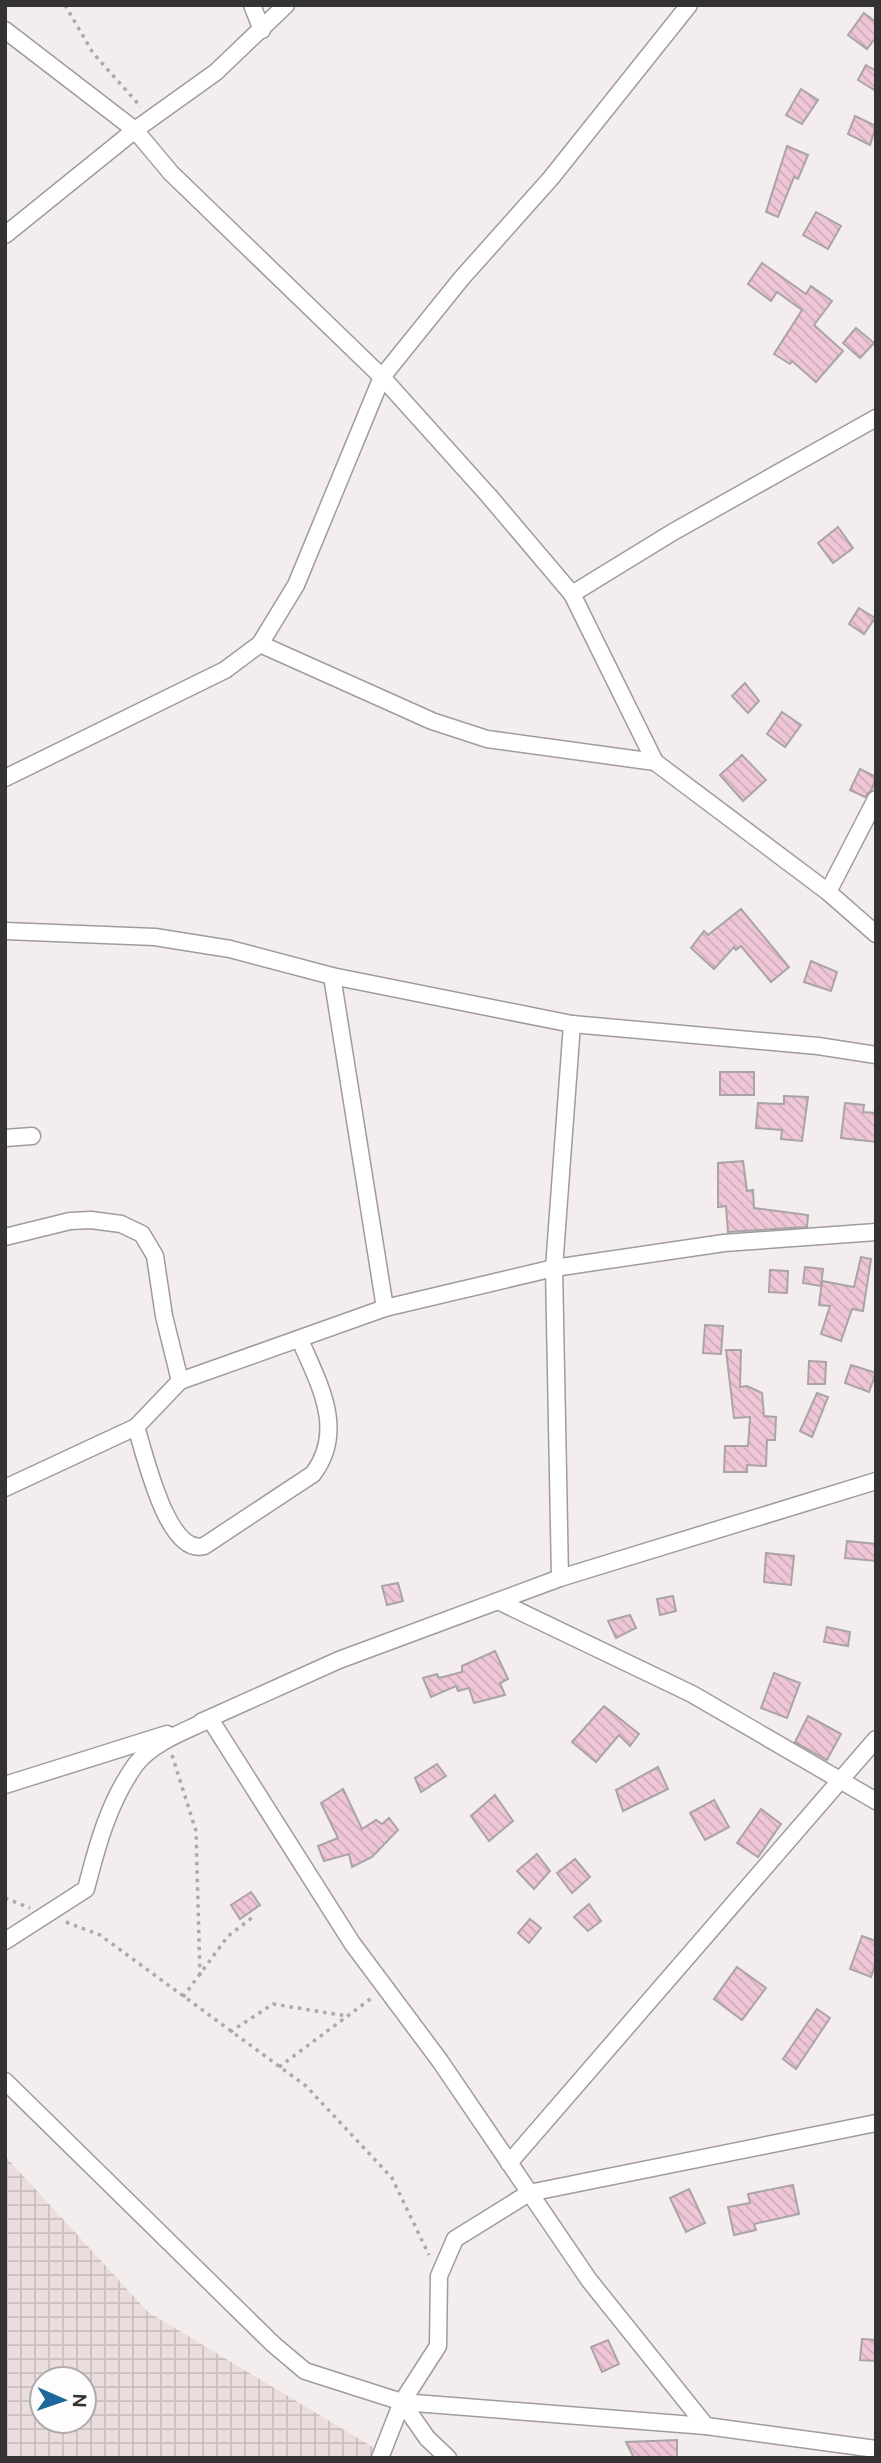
<svg xmlns="http://www.w3.org/2000/svg" width="881" height="2463" font-family="'DM Sans',sans-serif">
<style>
.industrial{fill:url(#industrial-grid);fill-rule:evenodd}
.building{fill:url(#building-back-hatch);stroke:#aaa4a6;stroke-width:2}
.lines{fill:none;stroke-linecap:round;stroke-linejoin:round}
.minor-casing{stroke:#a19b9b;stroke-width:19}
.path{stroke:#aea9a9;stroke-width:3.5;stroke-dasharray:3.5 5;stroke-linecap:butt}
.minor{stroke:#fff;stroke-width:16}
</style>
<defs>
<pattern id="industrial-grid" width="8" height="8" patternUnits="userSpaceOnUse" patternTransform="scale(1.75)"><rect width="8" height="8" fill="#ebdddd"/><path d="M0 4h8M4 0v8" fill="none" stroke="#cabebe"/></pattern>
<pattern id="building-back-hatch" width="6" height="6" patternUnits="userSpaceOnUse" patternTransform="scale(1.75)"><rect width="6" height="6" fill="#efc6d8"/><path d="M-1 5l2 2M0 0l6 6M5-1l2 2" fill="none" stroke="#ceabba"/></pattern>
</defs>
<rect width="100%" height="100%" fill="#f4eded"/>
<path class="industrial" d="M5,2156L148,2312L391,2458H5ZM42,2379H84V2421H42Z"/>
<g class="building">
<path d="M864,13L876,22V37L867,49L848,35Z"/>
<path d="M866,65L876,71V91L858,80Z"/>
<path d="M801,89L818,100L802,124L786,115Z"/>
<path d="M855,116L876,126L870,145L848,134Z"/>
<path d="M787,146L808,155L798,179L794,177L778,217L766,212Z"/>
<path d="M816,212L841,226L828,249L803,235Z"/>
<path d="M762,263L806,294L811,286L832,301L814,325L843,351L816,382L792,361L790,364L774,354L802,310L777,292L771,301L748,284Z"/>
<path d="M856,328L874,343L860,358L843,343Z"/>
<path d="M838,527L853,548L833,563L818,543Z"/>
<path d="M859,608L875,618L864,634L849,624Z"/>
<path d="M745,683L759,701L748,713L732,696Z"/>
<path d="M782,712L801,725L785,747L767,734Z"/>
<path d="M742,755L766,780L743,801L720,775Z"/>
<path d="M860,769L876,777L872,789L865,797L850,790Z"/>
<path d="M741,909L789,967L771,982L741,946L736,950L734,947L714,969L691,948L704,931L708,935Z"/>
<path d="M811,961L837,972L831,991L804,982Z"/>
<rect x="720" y="1072" width="34" height="23"/>
<path d="M784,1096L808,1097L802,1141L781,1139L782,1130L756,1128L758,1103L784,1104Z"/>
<path d="M845,1103L864,1105L863,1112L876,1113V1142L841,1138Z"/>
<path d="M743,1161L747,1191L753,1190L754,1208L808,1215L807,1227L728,1232L726,1206L718,1207V1163Z"/>
<path d="M861,1257L871,1259L863,1311L852,1309L841,1341L821,1334L830,1306L819,1305L822,1281L854,1287Z"/>
<path d="M805,1267L823,1269L821,1286L803,1283Z"/>
<path d="M770,1270L788,1271L787,1293L769,1292Z"/>
<path d="M705,1325L723,1326L721,1354L703,1353Z"/>
<path d="M726,1350H741L740,1387L747,1386L762,1393L764,1416L776,1417L775,1440H767L766,1466L747,1465V1472H724L725,1446H748L750,1417L734,1418Z"/>
<path d="M809,1361L826,1362L825,1384H808Z"/>
<path d="M851,1365L876,1373L869,1392L845,1383Z"/>
<path d="M817,1393L828,1397L812,1437L800,1431Z"/>
<path d="M847,1541L876,1544V1561L845,1558Z"/>
<path d="M766,1553L794,1556L791,1585L764,1582Z"/>
<path d="M398,1583L403,1601L387,1605L382,1586Z"/>
<path d="M673,1596L676,1611L660,1615L657,1599Z"/>
<path d="M630,1615L636,1628L616,1638L608,1621Z"/>
<path d="M827,1627L850,1632L848,1646L824,1642Z"/>
<path d="M495,1651L508,1679L500,1683L505,1695L474,1703L469,1688L458,1691L456,1686L431,1697L423,1678L437,1674L439,1678L462,1672V1666Z"/>
<path d="M774,1673L800,1683L787,1718L761,1708Z"/>
<path d="M604,1706L639,1734L630,1746L619,1735L596,1762L572,1742Z"/>
<path d="M808,1716L841,1734L827,1760L795,1742Z"/>
<path d="M437,1764L446,1776L421,1792L415,1778Z"/>
<path d="M658,1767L668,1789L623,1811L616,1790Z"/>
<path d="M343,1789L362,1829L376,1820L382,1824L389,1818L398,1830L372,1857L352,1867L349,1854L324,1861L318,1846L338,1838L321,1803Z"/>
<path d="M495,1795L513,1821L489,1841L471,1816Z"/>
<path d="M714,1800L729,1827L705,1840L690,1813Z"/>
<path d="M761,1809L781,1824L758,1857L737,1843Z"/>
<path d="M537,1854L550,1871L534,1889L517,1871Z"/>
<path d="M575,1859L590,1877L572,1893L557,1873Z"/>
<path d="M251,1892L260,1905L240,1919L231,1905Z"/>
<path d="M589,1904L601,1921L588,1931L574,1917Z"/>
<path d="M530,1919L541,1928L529,1943L518,1933Z"/>
<path d="M862,1936L876,1941V1962L871,1977L850,1969Z"/>
<path d="M737,1967L766,1988L742,2020L714,1999Z"/>
<path d="M817,2009L830,2018L796,2069L783,2059Z"/>
<path d="M793,2185L799,2214L754,2224L756,2230L734,2235L728,2207L750,2203L748,2194Z"/>
<path d="M689,2189L705,2223L686,2232L670,2198Z"/>
<path d="M862,2339L876,2340V2361L860,2360Z"/>
<path d="M608,2340L619,2364L602,2372L591,2347Z"/>
<path d="M677,2440V2458H634L626,2442Z"/>
</g>
<g class="lines">
<defs>
<g id="minor">
<path d="M252,5L262,30"/>
<path d="M5,30L135,130L171,173L382,377L489,496L572,594L655,762L828,892L876,934"/>
<path d="M5,235L135,130L216,72L286,5"/>
<path d="M572,594L673,532L876,418"/>
<path d="M260,644L432,721L487,739L655,762"/>
<path d="M5,778L225,670L260,644L296,585L382,377L461,279L551,178L689,5"/>
<path d="M828,892L876,799"/>
<path d="M5,931L155,937L230,949L332,976L572,1024L818,1046L876,1055"/>
<path d="M332,976L385,1308"/>
<path d="M5,1138L32,1136"/>
<path d="M5,1237L70,1221L91,1220L121,1224L142,1234L155,1256L164,1316L180,1381"/>
<path d="M136,1427C145,1454 167,1556 204,1546L313,1474C346,1430 319,1384 300,1340"/>
<path d="M5,1488L136,1427L180,1381L385,1308L554,1268L724,1243L876,1232"/>
<path d="M560,1578L554,1268L572,1024"/>
<path d="M498,1601L692,1694L876,1801"/>
<path d="M201,1722L339,1660L560,1578L876,1481"/>
<path d="M5,1785L167,1734"/>
<path d="M5,1941L86,1889C97,1846 109,1801 136,1764C153,1742 186,1731 210,1719L352,1943L440,2061L589,2280L706,2426"/>
<path d="M5,2081L273,2344L305,2371L402,2402L427,2438L448,2458"/>
<path d="M509,2163L876,1739"/>
<path d="M402,2402L706,2426L876,2449"/>
<path d="M380,2458L402,2402L438,2346L439,2276L455,2239L529,2193L876,2123"/>
</g>
</defs>
<use href="#minor" class="minor-casing"/>
<g class="path">
<path d="M65,5L93,53L141,107"/>
<path d="M172,1755L196,1831L200,1977"/>
<path d="M5,1898L30,1908"/>
<path d="M66,1922L100,1935L306,2086L392,2178L429,2255"/>
<path d="M183,1997L228,1936L253,1917"/>
<path d="M230,2032L273,2004L347,2016"/>
<path d="M279,2067L373,1997"/>
</g>
<use href="#minor" class="minor"/>
</g>
<rect width="881" height="2463" fill="none" stroke="#343232" stroke-width="14"/>
<g transform="translate(63 2400) rotate(92)"><circle r="33" fill="#fefcfc" stroke="#adabab" stroke-width="2"/>
<path d="M0-5L12 26L0 18L-12 26Z" fill="#1d689b"/>
<text y="-10" font-size="19" font-weight="bold" text-anchor="middle" fill="#343232">N</text>
</g>
</svg>
